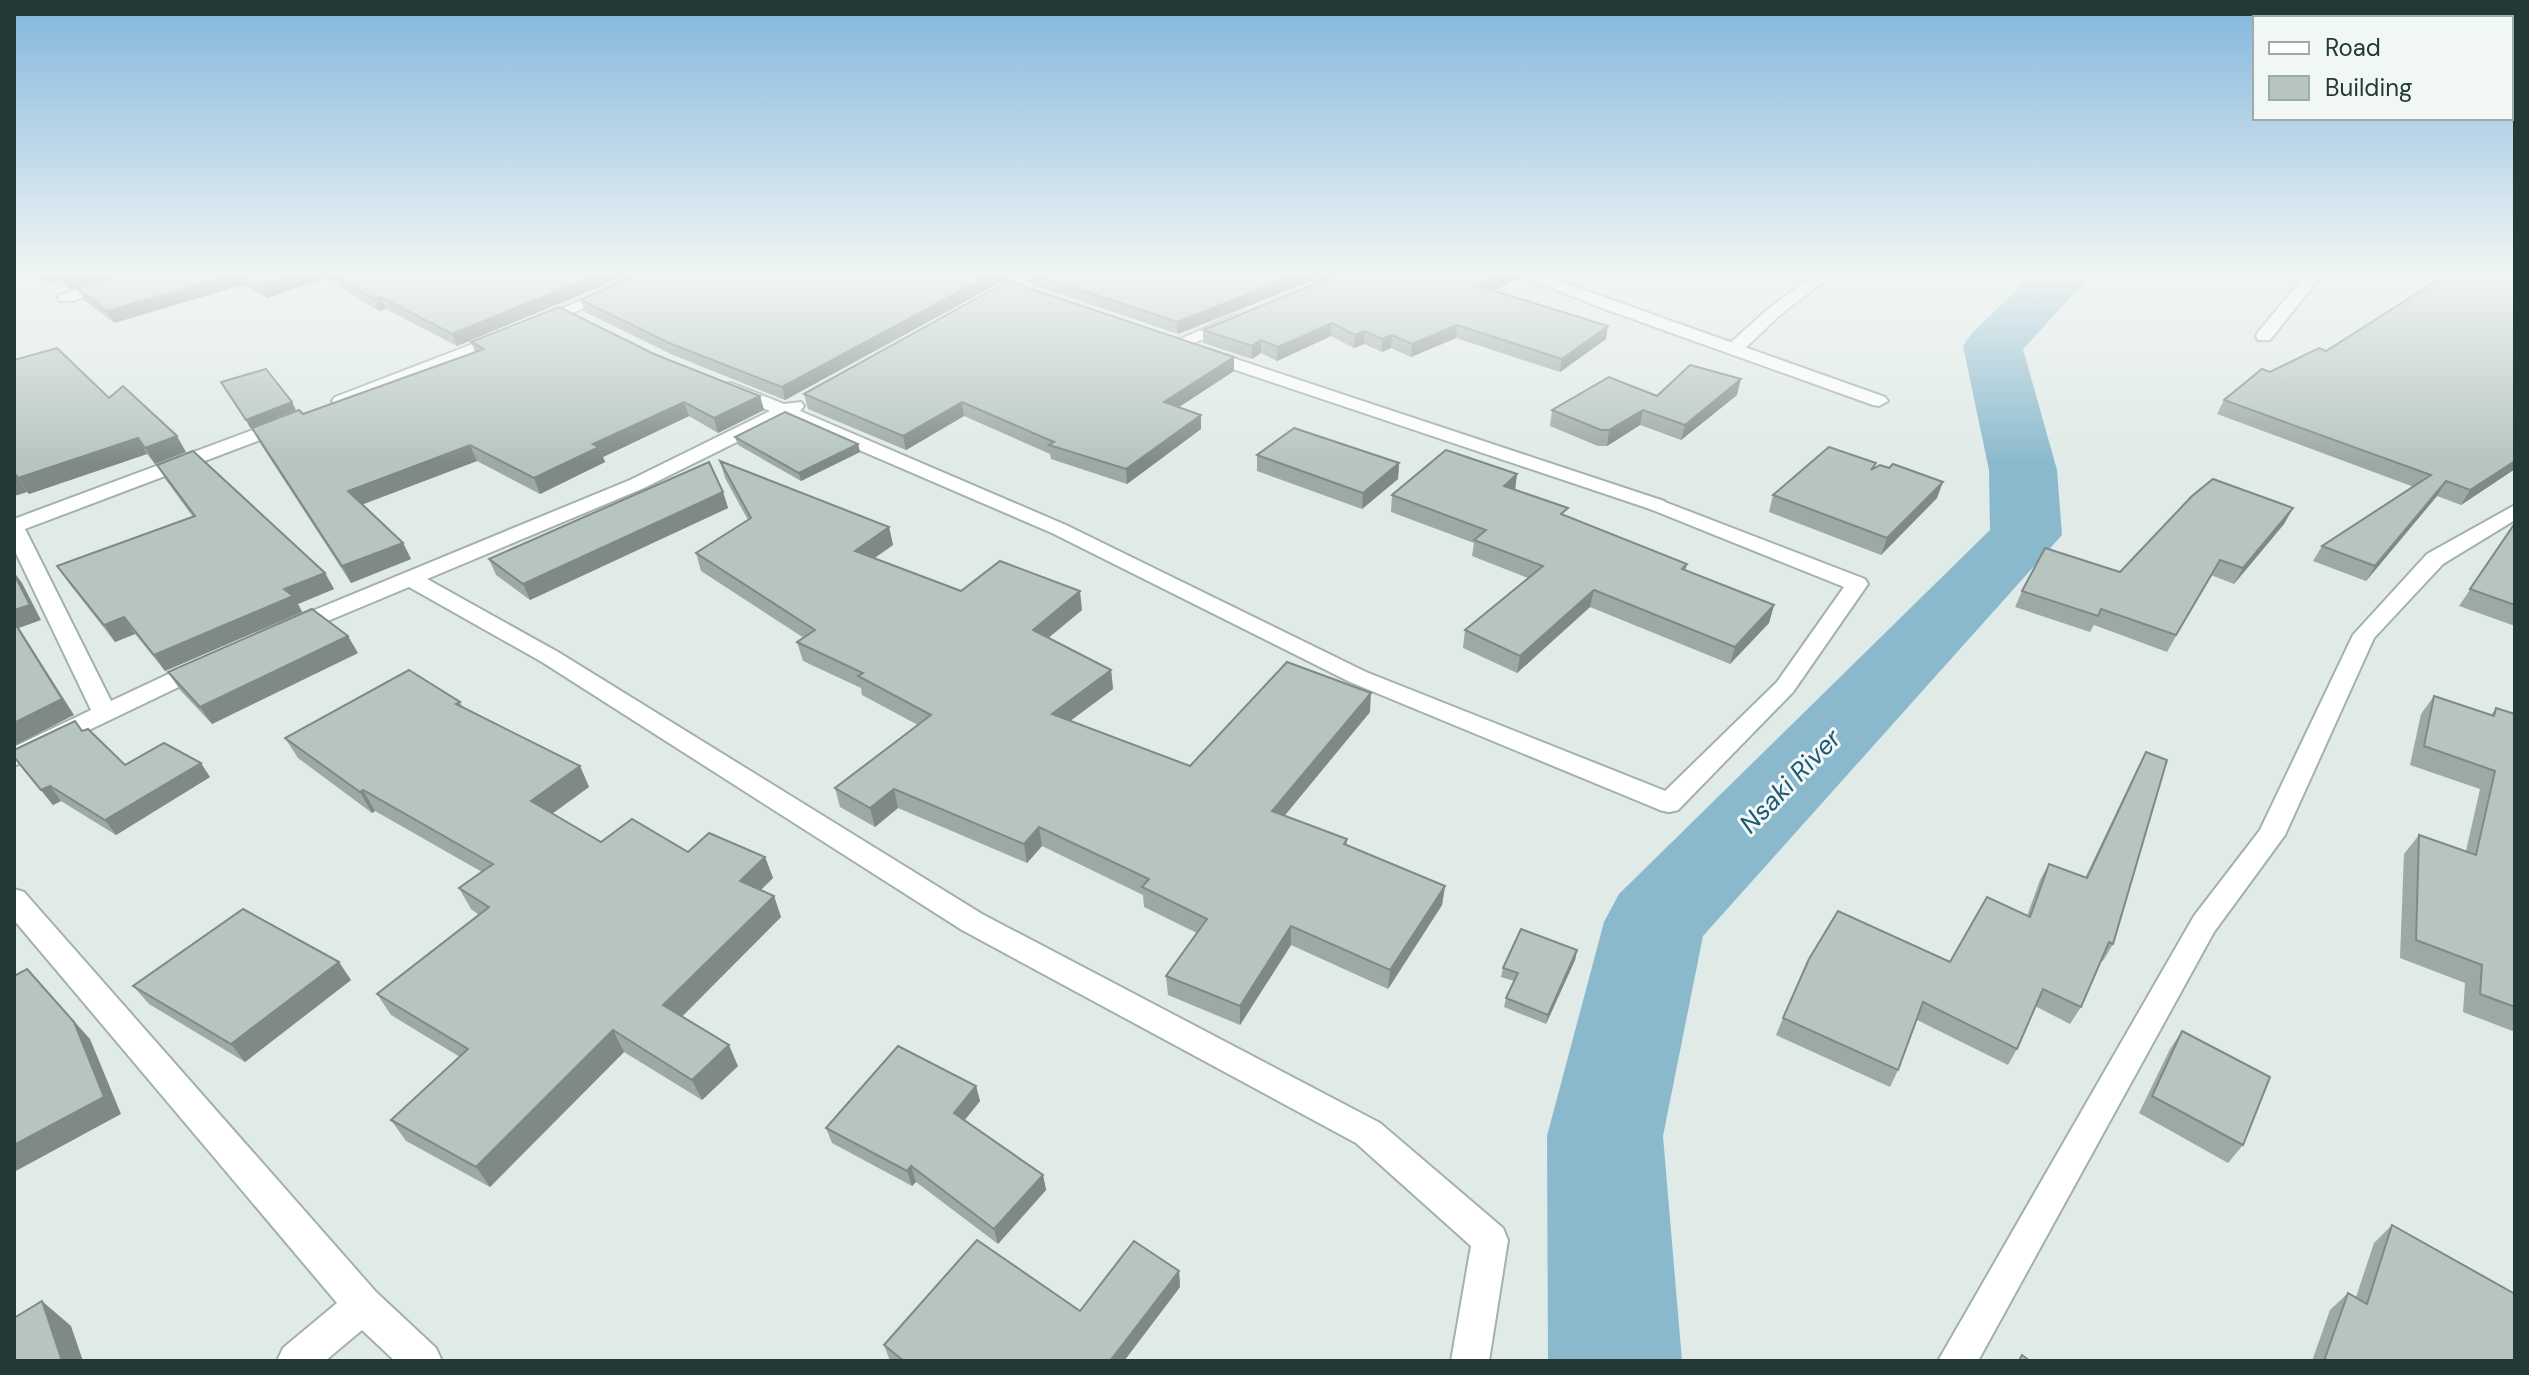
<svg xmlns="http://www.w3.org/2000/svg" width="2529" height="1375" font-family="'DM Sans',sans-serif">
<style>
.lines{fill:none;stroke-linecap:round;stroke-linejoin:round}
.river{fill:#8ab9cd;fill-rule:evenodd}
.lane-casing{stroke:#a3b1ae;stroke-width:4}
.street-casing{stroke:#a3b1ae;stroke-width:4}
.lane{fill:#fff;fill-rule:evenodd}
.street{fill:#fff;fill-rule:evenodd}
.wall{fill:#9da9a5}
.shaded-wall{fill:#7f8a86}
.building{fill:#b6c5c0;stroke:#7f8a86;stroke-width:2}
.labels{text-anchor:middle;stroke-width:6;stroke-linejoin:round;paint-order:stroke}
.water-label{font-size:26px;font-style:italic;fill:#1f5872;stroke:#f0f7f5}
</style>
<rect width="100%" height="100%" fill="#e0eae7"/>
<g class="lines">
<path class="river" d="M2037,271H2095L2023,349L2057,470L2062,535L1703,936L1663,1136L1682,1361H1548L1547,1136L1604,922L1619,894L1990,530L1989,470L1963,346L1972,333Z"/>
<defs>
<g id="lane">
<path d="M1819,271H1837L1780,315L1741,352H1729L1727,348L1729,344L1768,309Z"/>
<path d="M1657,499L1865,579L1868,584L1793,692L1678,810L1669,812L1660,810L1656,803L1660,796L1777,682L1844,587L1650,509L1647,505L1650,501Z"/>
</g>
<g id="street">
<path d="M137,271H160L72,301H60L58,298L60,295Z"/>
<path d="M645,271H666L544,326L538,328L530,323Z"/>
<path d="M1022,271H1042L988,300H976L974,297Z"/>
<path d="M1343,271H1365L1326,288H1314L1312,285Z"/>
<path d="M1509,271H1531L1885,397L1888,401L1879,406L1873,405L1602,308Z"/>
<path d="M2309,271H2325L2270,340H2258L2256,336L2258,332Z"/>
<path d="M1234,315L1242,320L1240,323L1183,348H1171L1169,344Z"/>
<path d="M504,332L510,333L512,337L510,341L347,405L341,406L332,401L335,397Z"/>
<path d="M1206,349L1664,501L1667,505L1657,511L1650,509L1200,358L1197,354Z"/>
<path d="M731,383L784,404L801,402L804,406L800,411L1066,525L1366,672L1678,796L1682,803L1678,810L1669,812L1660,810L1350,682L1052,533L785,418L644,488L427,579L558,652L982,914L1380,1123L1503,1228L1508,1240L1489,1361H1451L1471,1246L1356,1143L962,930L542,662L409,587L299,633H283L280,628L283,623L630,480L770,411L725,392L722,388L725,384Z"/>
<path d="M285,418L292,420L294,424L292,428L25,529L111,701L194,662H210L214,667L210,672L14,766V747L91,710L14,549V519Z"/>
<path d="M2515,505V520L2443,564L2374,638L2285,835L2214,932L1978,1361H1938L2194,916L2260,830L2353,635L2427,554Z"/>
<path d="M14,889L24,892L376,1292L436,1348L442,1361H395L362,1330L325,1361H277L283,1348L337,1303L14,920Z"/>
</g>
</defs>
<use href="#lane" class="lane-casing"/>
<use href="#street" class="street-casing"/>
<use href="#lane" class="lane"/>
<use href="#street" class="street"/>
</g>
<g class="wall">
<path d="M14,271H127L69,289L57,280L47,283L32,275Z"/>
<path d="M129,271H638L457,346L386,309L379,311L326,278L267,298L242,285L114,323L84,300L77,288Z"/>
<path d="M644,271H1021L785,400L673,355L585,312L581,300Z"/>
<path d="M1365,271H1520L1519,278L1493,291L1606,339L1560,372L1456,338L1411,357L1391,348L1382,352L1364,344L1354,348L1331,336L1277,361L1261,353L1252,359L1203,343V330Z"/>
<path d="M1616,271H1654L1632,278Z"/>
<path d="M1714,271H1754L1731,279Z"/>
<path d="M1027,272L1323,276L1178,334L1028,283Z"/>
<path d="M471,342L654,354L760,396L764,410L718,433L689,416L603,457L605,462L540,494L477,461L362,504L403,543L411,559L351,583L260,443L252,428L303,414L475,352Z"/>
<path d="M1234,357V371L1179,407L1201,415V429L1127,484L1051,459L1050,454L964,416L906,450L808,409L804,394Z"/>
<path d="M14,360L109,398L186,452L155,464L147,454L29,494L27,492L14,496Z"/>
<path d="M1737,395L1681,440L1640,425L1607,446H1598L1550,426L1552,410L1657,396Z"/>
<path d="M2224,400L2515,469L2461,505L2437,496L2366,581L2313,561L2322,546L2414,487L2217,414Z"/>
<path d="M735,437L858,444L860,452L801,481L738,445Z"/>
<path d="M1257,455L1399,463L1398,479L1362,509L1257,471Z"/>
<path d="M720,461L889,527L893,545L874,558L961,591L1082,610L1048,638L1111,670L1113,689L1070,721L1190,766L1370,712L1284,816L1347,839V845L1445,886L1442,905L1388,989L1291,945L1240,1025L1168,995L1166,976L1197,933L1144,907L1143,895L1042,846L1027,863L898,808L875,827L840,807L835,788L918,725L862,695L861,688L803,661L797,642L804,638L701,571L696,553L748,520L725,478Z"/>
<path d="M157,465L325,573L334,589L298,604L302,612L165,671L135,634L115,642L68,582L57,566L193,517L166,480Z"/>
<path d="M1874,468H1889L1937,498L1881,555L1769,512L1773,495Z"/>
<path d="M1517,474L1515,489L1567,516L1687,564L1686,570L1774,605L1769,623L1730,664L1590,607L1517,673L1463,648L1465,630L1528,578L1472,556L1474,543L1391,512L1392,495Z"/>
<path d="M723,492L728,508L530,600L496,575L489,559Z"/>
<path d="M2293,508L2284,524L2234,584L2211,575L2167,652L2094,625L2090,632L2015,607L2022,591L2120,572Z"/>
<path d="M2513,526H2515V626L2459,606Z"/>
<path d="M358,653L212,724L180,690L168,672Z"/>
<path d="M2434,696L2491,715L2496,708L2515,714V1032L2463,1012L2465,983L2400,958L2404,854L2419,835L2466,851L2480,789L2410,765L2421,714Z"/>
<path d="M460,702L463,708L580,766L589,787L552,813L601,842L688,852L765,857L773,878L761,890L774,896L781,917L682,1017L738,1066L702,1100L624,1052L490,1187L406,1141L391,1120L460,1057L391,1015L377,994L479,915L471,909L459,888L482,872L375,811L372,813L298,758L285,738Z"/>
<path d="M83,731L125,765L210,777L116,835L61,801L53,805L14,757Z"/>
<path d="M2146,752L2113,944L2103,961L2101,960L2081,1007L2070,1024L2035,1006L2017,1049L2008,1065L1917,1020L1898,1070L1890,1087L1776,1035L1783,1018L1950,962L2027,916L2040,880L2049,864L2085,878L2137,769Z"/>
<path d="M1577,950L1575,960L1546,1024L1504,1007L1506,998L1514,981L1501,977L1503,968Z"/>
<path d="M351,980L245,1062L149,1004L133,986Z"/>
<path d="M2182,1031L2243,1145L2228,1163L2139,1113L2170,1049Z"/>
<path d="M976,1086L980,1101L965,1120L1043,1175L1046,1190L998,1244L916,1182L912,1186L832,1143L826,1128Z"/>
<path d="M2392,1225L2515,1361H2312L2330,1310L2348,1293L2356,1297L2374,1243Z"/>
<path d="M1179,1271L1180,1287L1124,1361H890L884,1345L1080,1311Z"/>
</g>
<g class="shaded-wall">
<path d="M14,271H30L32,275L14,280Z"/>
<path d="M42,271H52L57,280L47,283L40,272Z"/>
<path d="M83,271H127L69,289L62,277Z"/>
<path d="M306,271H323L326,278L267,298L261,286Z"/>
<path d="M606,271H638L457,346L452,334Z"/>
<path d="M998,271H1021L785,400L782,387Z"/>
<path d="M1307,271H1323V276L1178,334L1177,322Z"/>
<path d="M1510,271H1520L1519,278L1477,299L1478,286Z"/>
<path d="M1633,271H1654L1632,278Z"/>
<path d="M1733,271H1754L1731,279Z"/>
<path d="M237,274L242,285L114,323L107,311Z"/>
<path d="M381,297L386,309L379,311L374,299Z"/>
<path d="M1332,323L1331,336L1277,361L1278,347Z"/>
<path d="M1457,325L1456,338L1411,357L1412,344Z"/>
<path d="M1608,326L1606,339L1560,372L1562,359Z"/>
<path d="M1365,331L1364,344L1354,348L1355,335Z"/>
<path d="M1392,335L1391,348L1382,352V339Z"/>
<path d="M1261,340V353L1252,359V346Z"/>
<path d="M1234,357V371L1165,416L1164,402Z"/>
<path d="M1741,379L1737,395L1681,440L1685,425Z"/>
<path d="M760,396L764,410L718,433L714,418Z"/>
<path d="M292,402L296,410L250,428L246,420Z"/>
<path d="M684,402L689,416L603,457L605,462L540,494L534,478L593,444Z"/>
<path d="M962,402L964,416L906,450L903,436Z"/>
<path d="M1643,410L1640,425L1607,446L1609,430Z"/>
<path d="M1201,415V429L1127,484L1126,469Z"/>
<path d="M177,436L186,452L155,464L145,448Z"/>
<path d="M138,438L147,454L29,494L18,478Z"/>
<path d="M858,444L860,452L801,481L799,473Z"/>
<path d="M470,445L477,461L356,507L348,491Z"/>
<path d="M2515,461V469L2461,505L2470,490Z"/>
<path d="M1399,463L1398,479L1362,509L1363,493Z"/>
<path d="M1517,474L1515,490L1504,486Z"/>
<path d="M16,475L27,492L14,496V476Z"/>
<path d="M2446,481L2437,496L2366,581L2375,566Z"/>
<path d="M1943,482L1937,498L1881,555L1887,538Z"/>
<path d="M723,492L728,508L530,600L523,584Z"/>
<path d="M2293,508L2284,524L2234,584L2243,568Z"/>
<path d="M889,527L893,545L859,569L855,551Z"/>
<path d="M403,543L411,559L351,583L342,566Z"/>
<path d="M14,572L22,583L41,620L19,628L74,715L14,746Z"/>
<path d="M325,573L334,589L298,604L302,612L165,671L154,655L284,589Z"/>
<path d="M1594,590L1590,607L1517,673L1520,656Z"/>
<path d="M1080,591L1082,610L1035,649L1033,630Z"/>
<path d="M1774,605L1769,623L1730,664L1735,647Z"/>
<path d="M124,617L135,634L115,642L104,625Z"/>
<path d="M348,636L358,653L212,724L200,707Z"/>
<path d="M1111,670L1113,689L1054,733L1052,714Z"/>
<path d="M1371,693L1370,712L1272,831V811Z"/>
<path d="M201,763L210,777L116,835L105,820Z"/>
<path d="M580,766L589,787L541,822L531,801Z"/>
<path d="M50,786L61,801L53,805L41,790Z"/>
<path d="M894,789L898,808L875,827L870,808Z"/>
<path d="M363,790L375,811L372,813L360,792Z"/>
<path d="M1039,827L1042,846L1027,863L1024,844Z"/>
<path d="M765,857L773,878L748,902L740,881Z"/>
<path d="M1445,886L1442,905L1388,989L1390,970Z"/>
<path d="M774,896L781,917L672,1026L663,1005Z"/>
<path d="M1291,926V945L1240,1025V1006Z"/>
<path d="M1577,950L1575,960L1546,1024L1548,1015Z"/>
<path d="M339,962L351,980L245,1062L231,1044Z"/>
<path d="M27,969L90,1039L121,1114L14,1172V1145Z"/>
<path d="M613,1030L624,1052L490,1187L476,1167Z"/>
<path d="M729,1045L738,1066L702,1100L692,1080Z"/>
<path d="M976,1086L980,1101L958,1128L954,1113Z"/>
<path d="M911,1166L916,1182L912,1186L907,1171Z"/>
<path d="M1043,1175L1046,1190L998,1244L994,1229Z"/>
<path d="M1179,1271L1180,1287L1124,1361H1110Z"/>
<path d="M42,1301L71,1326L83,1361H62Z"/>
</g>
<g class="building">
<path d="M54,271H83L62,277Z"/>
<path d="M129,271H306L261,286L237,274L107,311L77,288Z"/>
<path d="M328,271H606L452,334L381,297L374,299Z"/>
<path d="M645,271H998L782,387L669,343L581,300Z"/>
<path d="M1028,271H1307L1177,322L1027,272Z"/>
<path d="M1365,271H1510L1478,286L1608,326L1562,359L1457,325L1412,344L1392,335L1382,339L1365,331L1355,335L1332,323L1278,347L1261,340L1252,346L1203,330L1343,272L1353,276Z"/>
<path d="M2452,271H2515V461L2470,490L2446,481L2375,566L2322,546L2431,475L2224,400L2262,369L2270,372L2319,348L2326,351Z"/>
<path d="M1008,281L1234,357L1164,402L1201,415L1126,469L1049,445L1054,442L962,402L903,436L804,394Z"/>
<path d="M559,307L654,354L760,396L714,418L684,402L593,444L599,447L534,478L470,445L348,491L403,543L342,566L252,428L299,410L303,414L484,349L471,342Z"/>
<path d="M57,348L109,398L123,386L177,436L145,448L138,438L18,478L16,475L14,476V360Z"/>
<path d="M1690,365L1741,379L1685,425L1643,410L1609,430H1601L1552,410L1609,377L1657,396Z"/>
<path d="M266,369L292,402L246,420L221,382Z"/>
<path d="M785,412L858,444L799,473L735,437Z"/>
<path d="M1294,428L1399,463L1363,493L1257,455Z"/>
<path d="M1829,447L1876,463L1871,470L1880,465L1889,468L1893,464L1943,482L1887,538L1773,495Z"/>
<path d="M1446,450L1517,474L1504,486L1568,508L1561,514L1687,564L1682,569L1774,605L1735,647L1594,590L1520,656L1465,630L1543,566L1474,540L1486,530L1392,495Z"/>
<path d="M193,451L325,573L284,589L293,596L154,655L124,617L104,625L57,566L195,516L157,465Z"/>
<path d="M720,461L889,527L855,551L961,591L1000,561L1080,591L1033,630L1111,670L1052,714L1190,766L1287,662L1371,693L1272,811L1347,839L1344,844L1445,886L1390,970L1291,926L1240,1006L1166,976L1207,919L1142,887L1149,879L1039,827L1024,844L894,789L870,808L835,788L931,715L858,676L863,673L797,642L815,630L696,553L751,518Z"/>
<path d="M709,462L723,492L523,584L489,559Z"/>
<path d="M2213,479L2293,508L2243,568L2220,560L2176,635L2101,609L2098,616L2022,591L2045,548L2120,572L2192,496Z"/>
<path d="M2513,526H2515V605L2470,589Z"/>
<path d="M14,574L30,605L14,610Z"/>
<path d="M312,609L348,636L200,707L168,672Z"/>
<path d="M14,622L62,699L14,723Z"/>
<path d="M409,670L460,702L456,704L580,766L531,801L601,842L632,819L688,852L709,833L765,857L740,881L774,896L663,1005L729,1045L692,1080L613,1030L476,1167L391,1120L468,1049L377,994L489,907L459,888L493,864L363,790L360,792L285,738Z"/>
<path d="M2434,696L2494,716L2496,708L2515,714V1007L2480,994L2482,965L2416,940L2419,835L2476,855L2495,771L2424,746Z"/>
<path d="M75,721L82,731L88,729L125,765L164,743L201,763L105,820L50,786L41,790L14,757V750Z"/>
<path d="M2146,752L2167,760L2113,944L2109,942L2081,1007L2043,989L2017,1049L1923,1002L1898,1070L1783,1018L1809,959L1838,911L1950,962L1987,897L2030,917L2049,864L2087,878Z"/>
<path d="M243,909L339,962L231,1044L133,986Z"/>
<path d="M1521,929L1577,950L1548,1015L1506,998L1518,973L1503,968Z"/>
<path d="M27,969L74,1022L104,1097L14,1145V976Z"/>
<path d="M2182,1031L2270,1077L2243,1145L2152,1096Z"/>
<path d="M898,1046L976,1086L954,1113L1043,1175L994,1229L911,1166L907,1171L826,1128Z"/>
<path d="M2392,1225L2515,1294V1361H2324L2348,1293L2367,1304Z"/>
<path d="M977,1240L1080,1311L1134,1241L1179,1271L1110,1361H904L884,1345Z"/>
<path d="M42,1301L62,1361H14V1318Z"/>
<path d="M2022,1355L2030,1361H2019Z"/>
</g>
<linearGradient id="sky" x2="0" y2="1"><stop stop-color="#82b6dd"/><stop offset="0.59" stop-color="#f1f6f4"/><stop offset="1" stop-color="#f1f6f4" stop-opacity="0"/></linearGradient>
<rect width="2529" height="463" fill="url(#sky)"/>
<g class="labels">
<g class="water-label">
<text transform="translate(1790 781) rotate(-46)" y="9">Nsaki River</text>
</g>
</g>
<rect width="2529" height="1375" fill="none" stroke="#223936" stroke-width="32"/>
<rect x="2253" y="16" width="260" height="104" fill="#f0f7f5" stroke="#9eaba9" stroke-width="2"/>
<rect x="2269" y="42" width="40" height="12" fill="#ffffff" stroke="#9eaba9" stroke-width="2"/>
<text x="2325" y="56" font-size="24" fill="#223936">Road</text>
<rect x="2269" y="76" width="40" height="24" fill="#b6c5c0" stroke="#9eaba9" stroke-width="2"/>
<text x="2325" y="96" font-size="24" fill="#223936">Building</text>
</svg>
